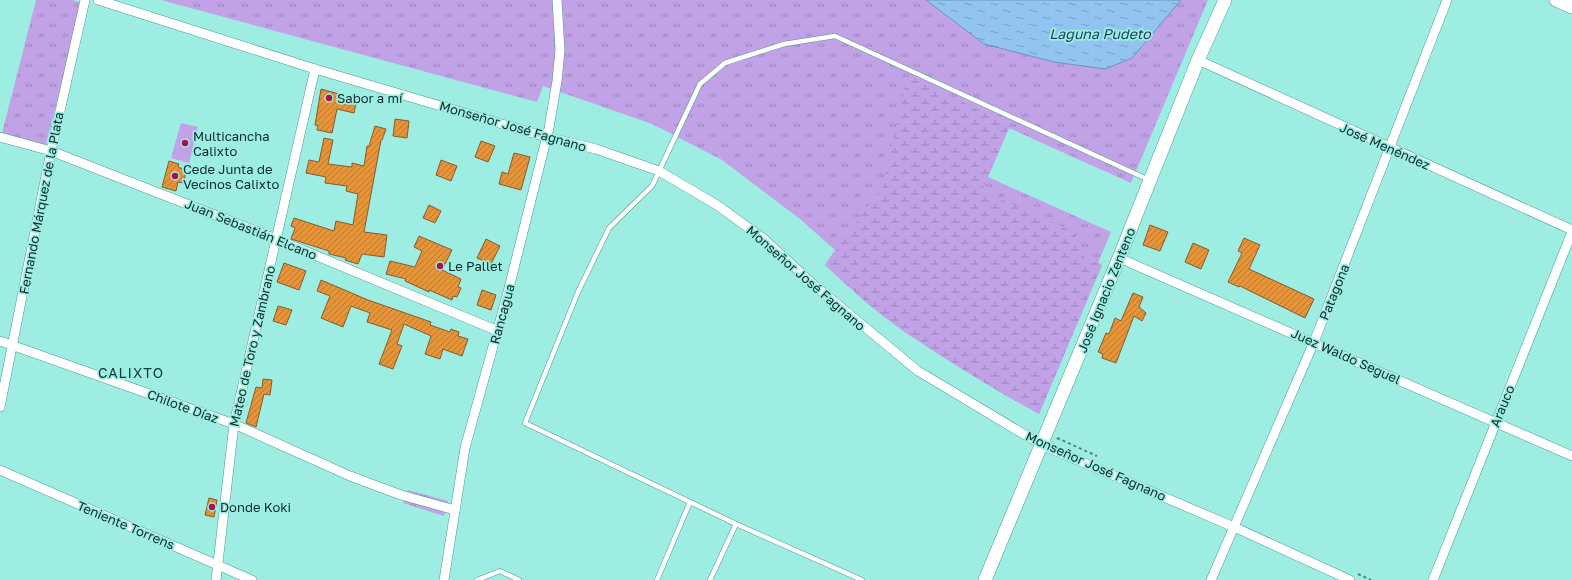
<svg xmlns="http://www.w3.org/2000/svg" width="1572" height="580" font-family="'Golos Text',sans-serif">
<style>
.grass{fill:url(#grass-tufts)}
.wetland{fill:url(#wetland-marsh)}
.pitch{fill:#c2a2e7}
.water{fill:url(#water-ripples);stroke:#6997b5}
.building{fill:url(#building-hatch);stroke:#845b30}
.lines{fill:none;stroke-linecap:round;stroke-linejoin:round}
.lane-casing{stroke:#4a9a91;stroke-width:5.5}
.street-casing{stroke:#4a9a91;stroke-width:10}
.secondary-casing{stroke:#4a9a91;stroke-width:14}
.path{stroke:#4f8680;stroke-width:2;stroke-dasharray:3 3;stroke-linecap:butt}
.lane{stroke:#fff;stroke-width:4.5}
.street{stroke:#fff;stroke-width:9}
.secondary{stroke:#fff;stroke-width:13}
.poi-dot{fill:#a5124d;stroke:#9dede3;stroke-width:1.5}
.labels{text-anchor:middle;stroke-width:3.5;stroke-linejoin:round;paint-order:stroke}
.poi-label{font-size:13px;fill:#0b2d2a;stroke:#9dede3;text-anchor:start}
.street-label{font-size:13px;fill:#0b2d2a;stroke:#9dede3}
.water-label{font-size:14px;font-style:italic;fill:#1b415f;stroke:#9dede3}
.neighbourhood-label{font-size:14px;letter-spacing:1px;fill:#0e3b36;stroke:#9dede3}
</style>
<defs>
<pattern id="grass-tufts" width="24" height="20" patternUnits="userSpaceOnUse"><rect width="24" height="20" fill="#c2a2e7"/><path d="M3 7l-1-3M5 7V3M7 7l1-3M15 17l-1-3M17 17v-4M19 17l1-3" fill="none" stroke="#9c84bb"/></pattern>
<pattern id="wetland-marsh" width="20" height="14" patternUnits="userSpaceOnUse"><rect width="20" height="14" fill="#c2a2e7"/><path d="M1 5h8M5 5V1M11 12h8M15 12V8" fill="none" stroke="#9c84bb"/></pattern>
<pattern id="water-ripples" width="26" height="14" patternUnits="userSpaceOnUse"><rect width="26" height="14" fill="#91c4f1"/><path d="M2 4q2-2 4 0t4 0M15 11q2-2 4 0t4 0" fill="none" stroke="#75a0c3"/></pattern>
<pattern id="building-hatch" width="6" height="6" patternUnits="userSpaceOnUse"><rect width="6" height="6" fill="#e4953c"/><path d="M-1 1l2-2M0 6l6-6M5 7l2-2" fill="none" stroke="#b77a33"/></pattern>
</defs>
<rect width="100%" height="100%" fill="#9dede3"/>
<g class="grass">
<path d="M36,0H72L82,3L45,148L1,137Z"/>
<path d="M161,0H1208L1131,183L1009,128L988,177L1111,232L1098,263L1102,265L1039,414L998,391L906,333L868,304L825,265L835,250L800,219L722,160L652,124L543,86L537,102Z"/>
<path d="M408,490L448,501L444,516L403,503Z"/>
</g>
<path class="wetland" d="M908,75L1010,125L982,191L1074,232L1084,257L1102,265L1039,414C994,389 949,362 906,333C877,313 851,289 825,265L883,186Z"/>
<path class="pitch" d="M181,123L198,127L189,163L171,158Z"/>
<path class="water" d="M926,0H1181L1132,58L1105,69L1054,62L984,44Z"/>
<g class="building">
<path d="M321,89L357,99L354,113L337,109L332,133L317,130L318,126L315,125Z"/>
<path d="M395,119L409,121L407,138L393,136Z"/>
<path d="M375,126L386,129L382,140H381L364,232L387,235L384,257L362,254L358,264L345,260L346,258L329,254V251L291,239L295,228L291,226L294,218L334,231L336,221L353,225L358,194L346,191L347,186L325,183L326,177L306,173L309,160L319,162L324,138L333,140L328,164L352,167V163L364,166L367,146H369Z"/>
<path d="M481,141L495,146L488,162L475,157Z"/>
<path d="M514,153L530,157L521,190L499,184L502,172L508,174Z"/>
<path d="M441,160L457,166L451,181L436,175Z"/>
<path d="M169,161L179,164L178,167L186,170L184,183L178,182L176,191L162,187Z"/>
<path d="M429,205L441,211L435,223L423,218Z"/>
<path d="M1150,225L1168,232L1160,251L1143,245Z"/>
<path d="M419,236L452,250L442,270L461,279L458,287L461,288L457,297L453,296L452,300L429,290V292L405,281L406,279L386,274L390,261L415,267L422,251L414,247Z"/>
<path d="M1244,238L1260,245L1249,269L1314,299L1305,318L1240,286L1239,287L1228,282L1242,253L1238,251Z"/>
<path d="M486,239L500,246L491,264L477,258Z"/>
<path d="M1193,243L1209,250L1201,269L1185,262Z"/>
<path d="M284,263L306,271L299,290L277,282Z"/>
<path d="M321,280L368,300L431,322L430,325L450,332L451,329L459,332L458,336L468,339L462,356L443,349L440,359L425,354L431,336L404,324L397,344L402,346L393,369L379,364L392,330L367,322L370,313L351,306L343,327L321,318L330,296L317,291Z"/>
<path d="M482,290L496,295L491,310L477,305Z"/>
<path d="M1133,293L1143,297L1139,307L1146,313L1142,321L1134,316L1116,363L1102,358L1103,354L1098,352L1106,333L1109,334L1115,318L1121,321Z"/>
<path d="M278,306L292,310L286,325L273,321Z"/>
<path d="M263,379L272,380L270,395L264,394L256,427L246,423L256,387L262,388Z"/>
<path d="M209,498L217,500L214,517L205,515Z"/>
</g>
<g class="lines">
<defs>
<g id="lane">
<path d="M477,580L500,571L519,580"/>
<path d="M657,580L690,502"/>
<path d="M710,580L736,524"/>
<path d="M862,580L736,524L525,423L578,292L609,228L652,186L700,84L725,63L784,44L835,36L1149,180"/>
</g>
<g id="street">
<path d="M98,0L315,69L546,137L596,149L659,171L717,205L764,239L814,285L918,371L1042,445L1234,527L1350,580"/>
<path d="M1198,60L1572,230"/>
<path d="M0,137L51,151L276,239L498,331"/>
<path d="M1119,258L1572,456"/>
<path d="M0,341L234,424L350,476L401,495L455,510"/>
<path d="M0,407L51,151L85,0"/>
<path d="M0,470L252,580"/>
<path d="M216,580L234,424L315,69"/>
<path d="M444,580L465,448L508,292L549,128L557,81L560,50L557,0"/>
<path d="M1211,580L1314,342L1447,0"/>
<path d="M1433,580L1572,232"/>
</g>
<g id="secondary">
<path d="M1556,0L1572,7"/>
<path d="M985,580L1119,258L1198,60L1225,0"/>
</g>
</defs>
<use href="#lane" class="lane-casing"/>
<use href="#street" class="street-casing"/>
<use href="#secondary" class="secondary-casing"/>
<g class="path">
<path d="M1057,438L1097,456"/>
<path d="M1358,574L1371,580"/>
</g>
<use href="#lane" class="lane"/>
<use href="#street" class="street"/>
<use href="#secondary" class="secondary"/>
</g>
<g class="poi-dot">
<circle cx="329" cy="98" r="4"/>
<circle cx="185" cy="143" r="4"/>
<circle cx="175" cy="176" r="4"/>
<circle cx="440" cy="266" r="4"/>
<circle cx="212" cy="507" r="4"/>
</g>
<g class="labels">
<g class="poi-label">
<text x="337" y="103">Sabor a mí</text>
<text x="193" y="141">Multicancha<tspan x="193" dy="15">Calixto</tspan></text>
<text x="183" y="174">Cede Junta de<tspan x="183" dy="15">Vecinos Calixto</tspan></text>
<text x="448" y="271">Le Pallet</text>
<text x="220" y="512">Donde Koki</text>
</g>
<g class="street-label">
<text transform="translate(513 126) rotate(16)" y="5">Monseñor José Fagnano</text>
<text transform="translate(1385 146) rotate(24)" y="5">José Menéndez</text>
<text transform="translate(41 203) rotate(-79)" y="5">Fernando Márquez de la Plata</text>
<text transform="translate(251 229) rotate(22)" y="5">Juan Sebastián Elcano</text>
<text transform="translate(806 278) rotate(41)" y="5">Monseñor José Fagnano</text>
<text transform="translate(1106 290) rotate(-68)" y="5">José Ignacio Zenteno</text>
<text transform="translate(1334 292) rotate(-68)" y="5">Patagona</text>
<text transform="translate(502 314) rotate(-75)" y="5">Rancagua</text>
<text transform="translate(252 346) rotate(-77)" y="5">Mateo de Toro y Zambrano</text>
<text transform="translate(1346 356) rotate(24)" y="5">Juez Waldo Seguel</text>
<text transform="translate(183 406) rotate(20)" y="5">Chilote Díaz</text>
<text transform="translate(1502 406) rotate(-68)" y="5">Arauco</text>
<text transform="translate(1096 466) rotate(24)" y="5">Monseñor José Fagnano</text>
<text transform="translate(126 525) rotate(23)" y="5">Teniente Torrens</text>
</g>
<g class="water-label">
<text x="1100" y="39">Laguna Pudeto</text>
</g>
<g class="neighbourhood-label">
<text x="131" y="378">CALIXTO</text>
</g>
</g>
</svg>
